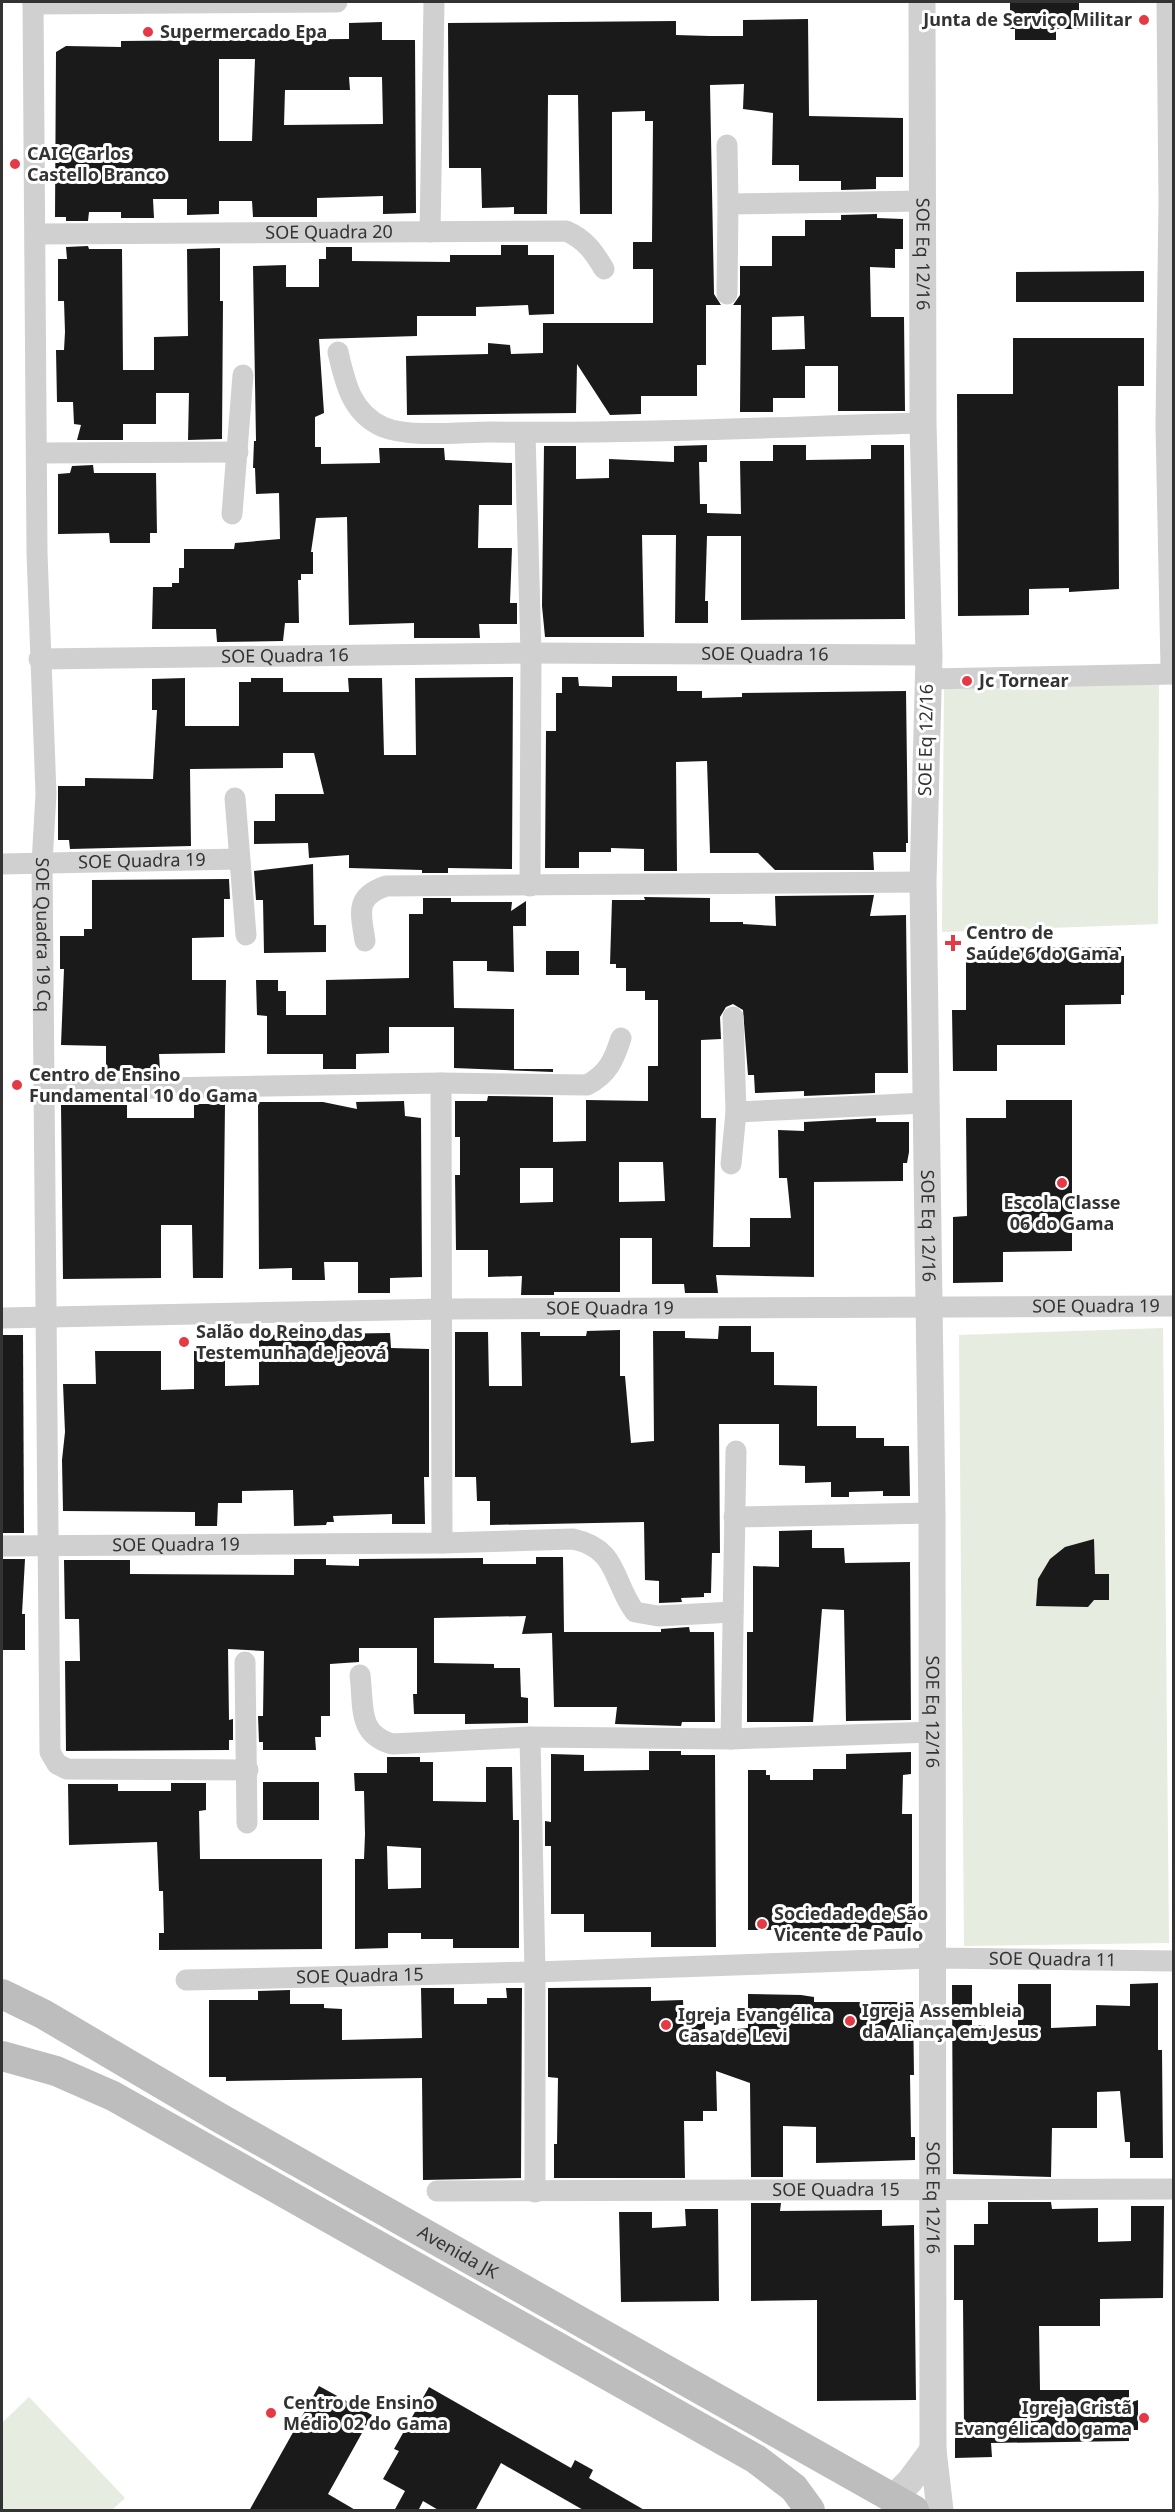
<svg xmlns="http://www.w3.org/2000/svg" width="1175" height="2512" font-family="'Noto Sans',sans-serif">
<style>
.green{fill:#e6ecdf}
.building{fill:#1a1a1a;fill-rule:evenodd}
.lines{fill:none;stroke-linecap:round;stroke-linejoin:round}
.minor{stroke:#d0d0d0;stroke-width:21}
.tertiary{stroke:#d0d0d0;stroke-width:27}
.secondary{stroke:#bdbdbd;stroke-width:30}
.poi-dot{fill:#e63946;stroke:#fff;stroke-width:2}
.labels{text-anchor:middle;stroke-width:6;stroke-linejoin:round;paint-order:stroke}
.poi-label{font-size:18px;font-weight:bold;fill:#333;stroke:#fff;text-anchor:start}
.street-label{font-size:18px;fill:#333;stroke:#fff}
</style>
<rect width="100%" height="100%" fill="#fff"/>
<g class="green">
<path d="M1159,684L1158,924L942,932L944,689Z"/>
<path d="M1163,1328L1169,1943L964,1946L959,1335Z"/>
<path d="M29,2397L125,2498L112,2510H2V2423Z"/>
</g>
<g class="building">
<path d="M1010,2H1079V29H1056V40H1015V29H1010Z"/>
<path d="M808,19L809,116L903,118V177H876V189L841,190V181H799V165H772L773,113L743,109L744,84L710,85L714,294L721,305H706V365H697V396H641V414L610,415L577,364L576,413L407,415L406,356L488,354V343L510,345L511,354L543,353V323H653V269H633V242H652L653,121H645V111L612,112V214H580L578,95H548L547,214H514V207L482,208L481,168H449L448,23L676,21V35L710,36H743V20Z"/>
<path d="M382,22V40H415L416,213L383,214V196L317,198V217H253L252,201H219V214L187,215V199H153L154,218H121V212H89L88,221H66V217H55L56,52L66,46L121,47V41L349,39V23ZM219,59H255L252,141H219ZM349,77H382L383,124L284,125L285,90H350Z"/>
<path d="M877,214V218L903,219V249H895V268L870,267L871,317H904L905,411H838V366H805V398H773V412H740L741,305H733L740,295V266H772V236H805V220H841V215ZM804,316L805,349L772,350V317Z"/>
<path d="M501,245H528V255H554V314L529,315L528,305L476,307V316H417V336L319,339L324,413L315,417V447H321V464L380,463L379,448H444L445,460L512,463V505H479L478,548H512L510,603H517V624H479L480,638H414V623L349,625L347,517L316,518L311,552H313V574H301V580H298L299,623H285L283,641L217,642L216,629H152L153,587H172V583H179V568H184V549H234L235,543L280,539L279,493L256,494L255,468H253L254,441H256L253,266L286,265V287H319V259H326V247H352V261L450,262V255H501Z"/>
<path d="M88,246L89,249H122L123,370H154V337L188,336L187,249L220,248V301H223L222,439L188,440L189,393H156V424H123V440H77L81,425L74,424L73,402H57L56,350H64L65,332L64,301H58V259H67L66,247Z"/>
<path d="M1144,271V302H1016V272Z"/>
<path d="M1013,338H1144V386H1118L1119,589L1069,592V588L1029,589V615L958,616L957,394H1013Z"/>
<path d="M707,445V462H699L700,504H707V513L741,514L740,461H773V445H806V460L871,459V445H904L905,619L741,620V536H707L705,601H708V623H675L676,535H642L644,637H545L542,606L544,446H576V479L609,478V459L674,462V446Z"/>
<path d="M93,465L94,473H156L157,533H150V543H110L109,533L58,534V474L70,473L72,466Z"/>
<path d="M612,676H677V691H702V698L742,697V693L906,691L908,843H906V852H873L874,870H775L758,853H710L707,761L676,762L677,871H644V849L611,848V852H579V868H545L546,731H556V693H562V677H578L579,686L612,687Z"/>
<path d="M513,677L512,869L448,868V873H422V870L349,868V855L309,858L308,843L254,844V821H275V794H324L314,753H283V768L190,769L191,846L70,849L69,840H58V786H85V778L153,779L157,710H152V679L185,678V726H239V682H251V678H283V692H349L348,678H382L384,755H416L415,678Z"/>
<path d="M313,864L314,925H326V952L264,953L263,900H256L254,871Z"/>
<path d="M229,879L230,899H224V937L192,938V980H226L225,1053L159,1054L160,1070L106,1071V1046L61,1045L64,969H60V936H84V929H92V880Z"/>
<path d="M874,895L870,916L906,915L908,1073H875V1093L804,1096V1091L755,1093L754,1075H748L743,1010L733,1004L726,1007L720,1017L721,1039L701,1040V1118H716L713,1247H750V1218H791L787,1178H779L778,1130L804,1131V1122L876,1118V1122H909V1152L907,1163H903V1181L814,1182V1277L716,1275L718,1293H685L684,1284H652V1238H620V1292H554V1295H521L522,1276L488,1277V1250H456L455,1175H460V1137H455V1101H487L488,1096L553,1097V1142L586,1141V1100L648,1101V1066H658V1000H645V991H626V968H616V964H610L612,900H645L644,897L710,898V922H743V924L776,926L775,896ZM619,1162H663L665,1201L619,1202ZM520,1168H553V1202L520,1203Z"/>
<path d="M423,898H451V902H512L511,911L526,901V926H513L514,972L487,971V961H453L454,1008L514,1009V1069H553V1072L454,1068V1027H389V1053L356,1054V1069H323V1054H267V1016L257,1015L256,980H278V991H286V1015H326V980L409,978V914H423Z"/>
<path d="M1121,947V956H1124V995H1121V1004L1065,1005V1045H997V1071H953L952,1010H966V948Z"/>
<rect x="546" y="951" width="33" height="24"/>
<path d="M1006,1100H1072V1251L1003,1252V1282L953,1283V1217L967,1216L966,1118H1006Z"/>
<path d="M404,1101L405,1116L421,1118L422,1277L390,1278V1293H358V1262H324L325,1280H292V1268L259,1269L258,1102H323L357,1109L356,1102Z"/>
<path d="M194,1104H225L223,1278H193L192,1225H161V1278L63,1279L61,1105H127V1118H194Z"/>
<path d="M719,1326H751V1352H774V1385L817,1386V1426H856V1438H884V1446H909L910,1496H883V1491L849,1492V1497H831V1482L805,1483V1466L779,1465V1424H719L720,1553H712L711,1593H704V1597L681,1598L682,1602L659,1603V1581L645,1580L644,1522L490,1525V1501H477L476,1477H455V1332H488L489,1386H522L521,1332H540V1336H586L587,1331L620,1330V1376H625L631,1443L654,1441L653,1331H685V1338L718,1339Z"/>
<path d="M390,1333L391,1348L429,1349V1477H424L425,1524H392V1514L333,1516L334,1522H327L326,1525L294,1526L293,1490L242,1491V1503H218L217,1526H195V1512L63,1511L62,1460L65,1432L63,1384H96L95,1351H161V1390L194,1389V1351L225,1350V1386L259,1385V1335Z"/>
<path d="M2,1335H23L24,1533H3L2,1527Z"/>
<path d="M812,1530V1548H844L845,1563L910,1562L911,1720L846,1721L844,1610L822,1609L813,1722H747V1632H753V1566L779,1567V1531Z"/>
<path d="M1094,1539L1095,1574H1109V1600H1094L1088,1607L1036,1606L1038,1579L1050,1559L1065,1547Z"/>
<path d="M536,1557H563L564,1632H661V1629L689,1627L690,1632H714L715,1722H682L681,1726L615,1724L617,1707H554L552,1633L522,1634L526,1616L434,1618V1663L494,1664V1668H520L521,1697L528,1698V1723L465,1724V1714H414L413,1694H417V1648H359V1662L330,1664V1716H321V1737H315L316,1750H263V1742H259L258,1716H263L264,1651L228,1649L229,1720L233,1719V1740H229V1750L66,1751L65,1661H80L79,1619H65L64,1560H130V1574L294,1575V1559H326V1565L359,1566V1559L483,1558V1564H536Z"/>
<path d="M3,1559H25L22,1614H25V1650H2Z"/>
<path d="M649,1751H681V1755H715L716,1947H651V1932H584V1914H551V1846H545V1821L551,1822V1754L584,1755V1771L649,1770Z"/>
<path d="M911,1752V1774L903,1775L902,1814H912V1929L748,1930V1770H766V1775H770V1780H813V1769H846V1754Z"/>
<path d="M387,1757H420V1762H433V1801L486,1802V1767H512L513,1820H519V1948H453V1939H421V1933H388V1948L355,1949V1859H364L365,1834L364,1791H355L354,1773H387ZM387,1846L421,1848V1888L388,1889Z"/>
<rect x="263" y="1782" width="56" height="38"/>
<path d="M171,1783H206V1810L199,1811L200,1859H322V1949L159,1950V1933H164L163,1891H159L157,1842L69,1845L68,1784H118V1791H171Z"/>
<path d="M1158,1983V2050H1162L1163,2158H1130V2142H1125L1120,2091L1097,2092V2128H1052L1051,2177L953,2174L952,1985H972V2025H985V2030L1018,2031V1984H1051V2028L1096,2026V2005L1130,2006V1984Z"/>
<path d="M651,1987V2001L683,2000L684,2021L705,2020V2032L748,2028V1994L801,1995L814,1997V2002H913L914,2075H910L911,2137H915V2160L816,2163V2127L783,2126V2177H751L750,2083L716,2071L717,2111H703V2121H684L685,2178H554V2144H557L558,2078L548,2077V1988Z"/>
<path d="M421,1988H454V2004H487V1998H507L506,1988H522L521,2178L423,2180L422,2078L226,2081V2077H209V2000H258V1991L290,1990V2004H324V2008L342,2009V2040L422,2038Z"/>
<path d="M988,2202H1051L1052,2209L1098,2208V2242L1131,2241V2206H1164L1163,2298L1100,2299V2326H1039L1040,2390H1129V2403L1138,2400V2430H1129V2441L991,2443L992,2457L955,2458V2428H964L963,2300H954V2245H974V2224H988Z"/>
<path d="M751,2203H781L780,2211L882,2210V2226L914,2225L916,2400L817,2401V2300L751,2301Z"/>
<path d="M685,2209H718L719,2301L621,2302L619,2212H652V2228L686,2226Z"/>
<path d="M319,2386L372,2415L328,2494L357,2511H249Z"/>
<path d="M429,2387L571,2468L575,2460L593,2470L589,2478L646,2511H585L501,2463L475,2511H440L423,2501L418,2511H394L405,2491L383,2479L399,2451L394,2449Z"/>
</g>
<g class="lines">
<g class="minor">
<path id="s1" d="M33,2L37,553L46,794L42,863L50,1752L57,1764L67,1769L248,1770"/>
<path d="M33,4L337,2"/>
<path d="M727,145L728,204L922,201"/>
<path d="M430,232L434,2"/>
<path id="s2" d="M37,234L566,231C585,239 594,252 604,269"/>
<path d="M727,294L728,204"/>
<path d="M338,352C345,382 351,413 383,427C409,438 461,432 491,432C635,434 779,427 923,423"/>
<path d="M525,433L531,653L530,886"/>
<path d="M38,453L238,452"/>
<path d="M232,514L243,375"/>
<path id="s3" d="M39,659L531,653L929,655"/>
<path d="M928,679L1174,674"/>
<path d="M235,798L246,935"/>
<path id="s4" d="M2,864L239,859"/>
<path d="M365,941C361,913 354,897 386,886L923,882"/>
<path d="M733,1017L736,1112L925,1103"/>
<path d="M441,1083L442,1543"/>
<path d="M45,1090L441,1083L587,1085C608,1074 614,1060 621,1038"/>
<path d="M731,1164L736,1112"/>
<path id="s5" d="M2,1318L442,1309L1174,1306"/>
<path d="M734,1517L932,1513"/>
<path id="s6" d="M2,1546L442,1543L573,1539C619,1549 612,1581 635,1612L658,1616L733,1612"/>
<path d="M245,1662L247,1823"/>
<path d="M360,1675C364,1706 357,1734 392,1744L530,1737L731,1739L933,1732"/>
<path d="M530,1737L535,1972V2192"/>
<path d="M731,1739L736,1451"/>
<path id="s7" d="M186,1980L535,1972L933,1958L1174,1961"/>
<path id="s8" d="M437,2191L1174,2189"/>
</g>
<g class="tertiary">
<path id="s9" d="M922,2L923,423L929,655L923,882L932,1513L933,2450L940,2510"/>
<path d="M1170,2L1172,200L1169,425L1174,668"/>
<path d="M893,2498L910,2481L933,2450"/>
</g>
<g class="secondary">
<path id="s10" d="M2,1994L43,2014L218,2117L914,2510"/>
<path d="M2,2056L56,2071L113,2096L756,2459L794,2488L810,2510"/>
</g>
</g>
<g class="poi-dot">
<circle cx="1144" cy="20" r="6"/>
<circle cx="148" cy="32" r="6"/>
<circle cx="15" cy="164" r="6"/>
<circle cx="967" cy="681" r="6"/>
<path d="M950 934h6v6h6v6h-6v6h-6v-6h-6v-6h6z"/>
<circle cx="17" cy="1085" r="6"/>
<circle cx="1062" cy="1183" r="6"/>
<circle cx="184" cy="1342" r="6"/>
<circle cx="762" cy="1924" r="6"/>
<circle cx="850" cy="2021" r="6"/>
<circle cx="666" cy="2025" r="6"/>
<circle cx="271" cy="2413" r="6"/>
<circle cx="1144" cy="2418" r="6"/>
</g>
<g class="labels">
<g class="poi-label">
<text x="1132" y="26" text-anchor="end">Junta de Serviço Militar</text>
<text x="160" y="38">Supermercado Epa</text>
<text x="27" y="160">CAIC Carlos<tspan x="27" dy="21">Castello Branco</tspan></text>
<text x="979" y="687">Jc Tornear</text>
<text x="966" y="939">Centro de<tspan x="966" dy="21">Saúde 6 do Gama</tspan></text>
<text x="29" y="1081">Centro de Ensino<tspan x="29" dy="21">Fundamental 10 do Gama</tspan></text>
<text x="1062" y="1209" text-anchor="middle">Escola Classe<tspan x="1062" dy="21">06 do Gama</tspan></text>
<text x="196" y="1338">Salão do Reino das<tspan x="196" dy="21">Testemunha de jeová</tspan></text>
<text x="774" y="1920">Sociedade de São<tspan x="774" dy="21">Vicente de Paulo</tspan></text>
<text x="862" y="2017">Igreja Assembleia<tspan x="862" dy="21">da Aliança em Jesus</tspan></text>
<text x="678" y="2021">Igreja Evangélica<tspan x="678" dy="21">Casa de Levi</tspan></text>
<text x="283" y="2409">Centro de Ensino<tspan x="283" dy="21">Médio 02 do Gama</tspan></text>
<text x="1132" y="2414" text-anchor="end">Igreja Cristã<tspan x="1132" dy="21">Evangélica do gama</tspan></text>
</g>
<g class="street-label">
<text dy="6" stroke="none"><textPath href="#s2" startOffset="292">SOE Quadra 20</textPath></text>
<text dy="6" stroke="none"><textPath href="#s9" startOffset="252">SOE Eq 12/16</textPath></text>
<text dy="6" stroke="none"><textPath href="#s3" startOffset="726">SOE Quadra 16</textPath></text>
<text dy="6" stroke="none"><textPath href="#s3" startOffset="246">SOE Quadra 16</textPath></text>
<text transform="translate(926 740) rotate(-89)" y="6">SOE Eq 12/16</text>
<text dy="6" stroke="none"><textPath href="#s4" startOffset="140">SOE Quadra 19</textPath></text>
<text dy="6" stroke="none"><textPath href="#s1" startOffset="933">SOE Quadra 19 Cq</textPath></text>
<text dy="6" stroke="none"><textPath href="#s9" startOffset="1224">SOE Eq 12/16</textPath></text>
<text dy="6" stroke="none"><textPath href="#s5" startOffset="1094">SOE Quadra 19</textPath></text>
<text dy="6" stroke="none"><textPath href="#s5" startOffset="608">SOE Quadra 19</textPath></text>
<text dy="6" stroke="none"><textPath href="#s6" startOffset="174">SOE Quadra 19</textPath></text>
<text dy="6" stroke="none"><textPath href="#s9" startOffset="1710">SOE Eq 12/16</textPath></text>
<text dy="6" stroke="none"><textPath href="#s7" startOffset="867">SOE Quadra 11</textPath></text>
<text dy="6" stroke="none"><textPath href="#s7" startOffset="174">SOE Quadra 15</textPath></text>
<text dy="6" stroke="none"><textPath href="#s8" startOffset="399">SOE Quadra 15</textPath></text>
<text dy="6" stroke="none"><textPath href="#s9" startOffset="2196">SOE Eq 12/16</textPath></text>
<text dy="6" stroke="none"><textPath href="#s10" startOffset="524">Avenida JK</textPath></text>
</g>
</g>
<rect width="1175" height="2512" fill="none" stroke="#333333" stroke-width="6"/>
</svg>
